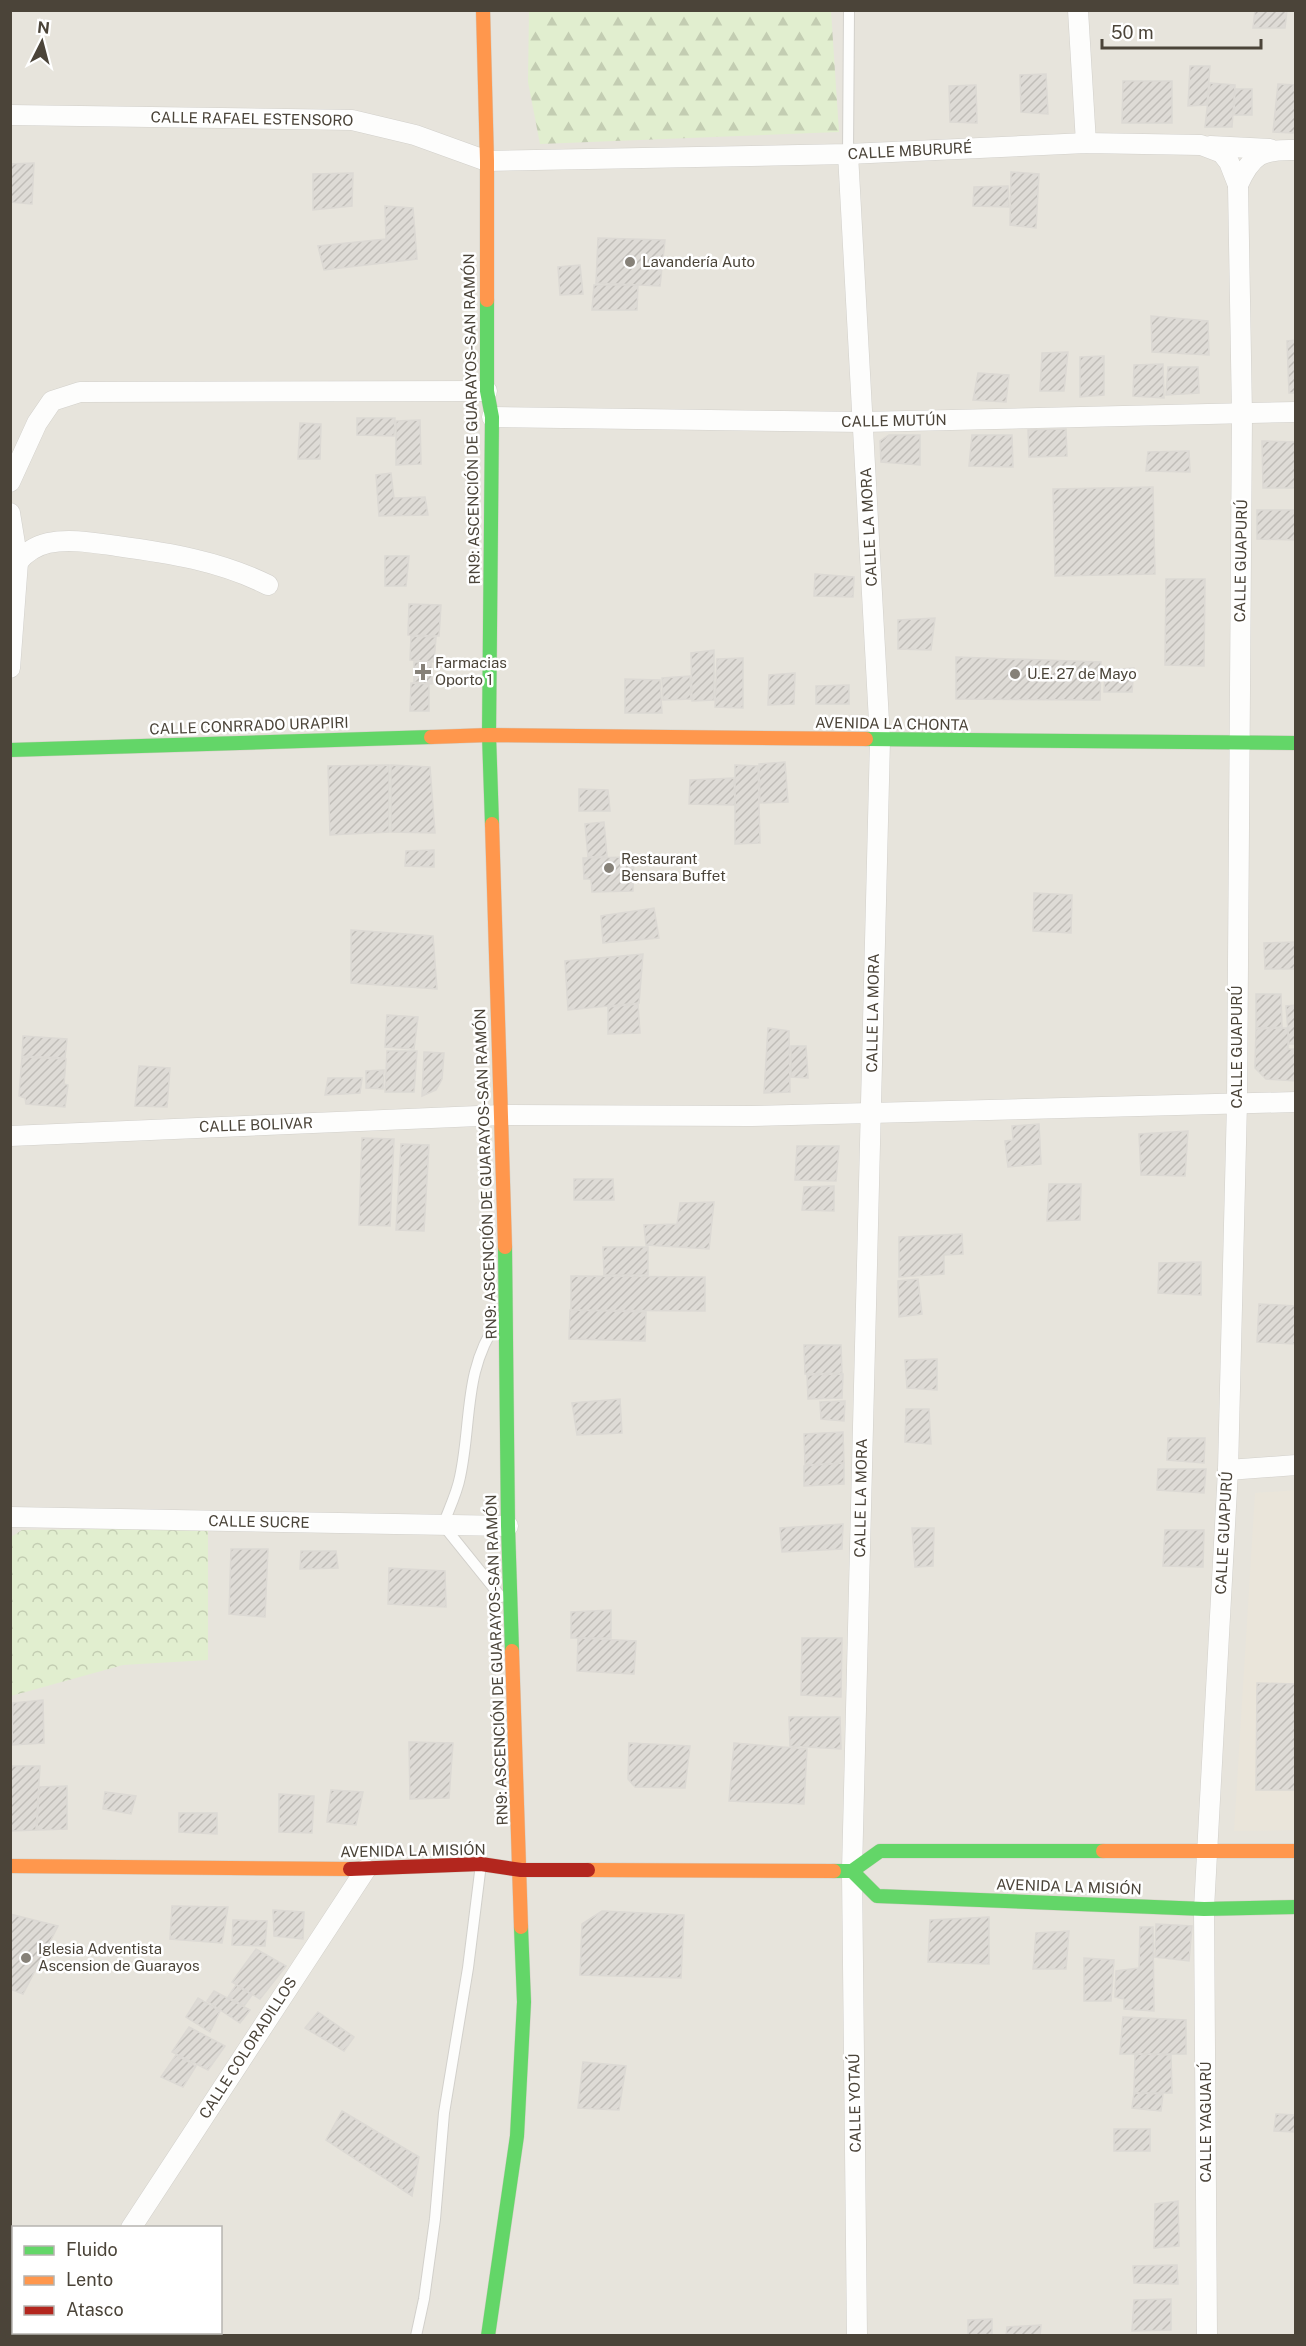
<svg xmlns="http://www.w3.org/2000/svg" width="1306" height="2346" font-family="'Public Sans',sans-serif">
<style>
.residential{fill:#e7e4dc;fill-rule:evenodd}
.education{fill:#eae5da}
.forest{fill:url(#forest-firs)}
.park{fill:url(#park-crowns)}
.building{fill:url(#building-hatch);stroke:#dcd9d4;stroke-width:1.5}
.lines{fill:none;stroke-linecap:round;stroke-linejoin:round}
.lane-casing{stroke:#d2d0cb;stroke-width:12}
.street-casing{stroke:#d2d0cb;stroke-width:21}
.fast-casing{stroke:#d3cfc5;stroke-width:15}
.slow-casing{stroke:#d3cfc5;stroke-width:15}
.jam-casing{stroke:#d3cfc5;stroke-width:15}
.lane{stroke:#fdfdfc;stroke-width:10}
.street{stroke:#fdfdfc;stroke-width:20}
.fast{stroke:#63d668;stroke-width:14}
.slow{stroke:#ff974d;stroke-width:14}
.jam{stroke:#b3261e;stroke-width:14}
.poi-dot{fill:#868178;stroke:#fff;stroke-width:2}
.labels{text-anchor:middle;stroke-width:5;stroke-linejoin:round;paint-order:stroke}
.street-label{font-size:15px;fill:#4b4439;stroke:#fff}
.poi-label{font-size:15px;fill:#4b4439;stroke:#fff;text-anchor:start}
</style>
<defs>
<pattern id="forest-firs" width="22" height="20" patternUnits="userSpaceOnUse" patternTransform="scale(1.5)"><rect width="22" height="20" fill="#e1eecf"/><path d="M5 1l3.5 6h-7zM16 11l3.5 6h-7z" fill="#c3cdb2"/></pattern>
<pattern id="park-crowns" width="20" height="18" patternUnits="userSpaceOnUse" patternTransform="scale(1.5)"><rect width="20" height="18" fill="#e1eecf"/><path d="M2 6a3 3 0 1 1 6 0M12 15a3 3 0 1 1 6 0" fill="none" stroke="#c3cdb2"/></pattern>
<pattern id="building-hatch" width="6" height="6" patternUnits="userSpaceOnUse" patternTransform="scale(1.5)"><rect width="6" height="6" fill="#dedbd6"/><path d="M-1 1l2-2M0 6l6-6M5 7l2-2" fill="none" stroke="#c0bdb8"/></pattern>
</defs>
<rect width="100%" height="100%" fill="#f4f2ee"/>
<path class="residential" d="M11,11H1295V2335L11,2336ZM14,2228H220V2332H14Z"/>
<path class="education" d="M1295,1490V1830L1234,1831L1255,1493Z"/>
<path class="forest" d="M529,11H831L839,132L540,144L528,82Z"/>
<path class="park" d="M114,1529H208V1660L123,1665L11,1696V1537L22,1530Z"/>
<g class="building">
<path d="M1255,10H1287L1285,28H1253Z"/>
<path d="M1190,66H1210L1207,105L1188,106Z"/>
<path d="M1046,74L1048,114L1021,112L1020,75Z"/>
<path d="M1123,81H1172V123H1122Z"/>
<path d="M1210,83L1235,85L1232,127H1205Z"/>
<path d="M1278,84L1296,85V131L1293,133L1273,132Z"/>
<path d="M976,85L977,123L950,122L949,86Z"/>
<path d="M1235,89H1252V115H1234Z"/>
<path d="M34,163L32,204L10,202V164Z"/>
<path d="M1011,172L1039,174L1036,228L1010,225Z"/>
<path d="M353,173L352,206L313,210V174Z"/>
<path d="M1008,186L1009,207L973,206L974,187Z"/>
<path d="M385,206L413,208L417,259L324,270L318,246L386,239Z"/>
<path d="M598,238L665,240L660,286L596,283Z"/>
<path d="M580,265L583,294L560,295L558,267Z"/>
<path d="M594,285H638L637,310H592Z"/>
<path d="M1151,316L1208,321L1209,355L1152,352Z"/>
<path d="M1296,340V393H1289L1287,341Z"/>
<path d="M1068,352L1064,391H1040L1042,353Z"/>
<path d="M1104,356V395L1080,397V357Z"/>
<path d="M1163,364L1164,398L1133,396L1134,365Z"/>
<path d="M1168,367H1198L1199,393L1166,395Z"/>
<path d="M978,373L1009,375L1006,402L973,400Z"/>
<path d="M357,418H395L394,436L357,435Z"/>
<path d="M420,420L421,464L396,465V421Z"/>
<path d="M300,423L321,424L320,459H298Z"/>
<path d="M1066,429L1067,456L1029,457L1028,430Z"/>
<path d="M889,435H920V465L881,462L880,441Z"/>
<path d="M972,435H1012L1013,467L969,466Z"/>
<path d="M1262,441L1296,442V488H1263Z"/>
<path d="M1189,451L1190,472L1146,471L1148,452Z"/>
<path d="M391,473L394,498L425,497L428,515L379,516L376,475Z"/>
<path d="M1153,487L1155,574L1055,576L1053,489Z"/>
<path d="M1257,510H1296V540L1257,539Z"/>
<path d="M385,556H409L406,586H385Z"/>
<path d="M815,574L854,577L853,597L814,596Z"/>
<path d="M1166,579H1205L1204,666L1165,665Z"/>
<path d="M409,604L441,605L439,636L408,635Z"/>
<path d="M935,618L931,650L898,649V620Z"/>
<path d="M411,636L436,637L434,662L410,660Z"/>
<path d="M714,650V700L692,701L691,653Z"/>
<path d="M956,657L1101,662L1100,700L956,699Z"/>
<path d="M743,658V708L715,707L717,659Z"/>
<path d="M414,662H431L432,684L414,682Z"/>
<path d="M1134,668L1132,692H1104L1105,670Z"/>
<path d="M795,673L794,704L768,705L769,675Z"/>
<path d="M690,676L691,699L663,700L662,678Z"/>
<path d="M625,679L660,680L662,713H625Z"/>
<path d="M411,683L429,684V711H410Z"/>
<path d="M849,685V704H816V686Z"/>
<path d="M785,762L788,802L760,803L759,764Z"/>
<path d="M389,765V832L330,835L328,766Z"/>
<path d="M391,765L430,767L435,833L391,832Z"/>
<path d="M735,765L758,766L760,843L735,844Z"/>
<path d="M734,778L735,805L689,804L690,780Z"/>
<path d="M579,789L608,790L610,811H579Z"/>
<path d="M604,822L607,856L588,857L585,824Z"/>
<path d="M434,850V867L405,866L406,851Z"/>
<path d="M634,857L633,891L592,892L591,879H584L583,858Z"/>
<path d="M1034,893L1072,895L1071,933L1033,931Z"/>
<path d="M654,908L659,938L603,943L601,916Z"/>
<path d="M351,930L433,936L437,989L351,983Z"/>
<path d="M1296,942V969H1265L1264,943Z"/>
<path d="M643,954L639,1003L568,1010L565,961Z"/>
<path d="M1256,994H1281L1282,1027L1256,1028Z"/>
<path d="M638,1004L640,1033L608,1034V1007Z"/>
<path d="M1296,1005V1044H1289L1286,1006Z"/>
<path d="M387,1015L418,1017L414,1049L385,1047Z"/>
<path d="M768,1028L789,1031L790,1092L764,1093Z"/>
<path d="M1288,1028V1049H1296V1081L1266,1079L1255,1068L1256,1029Z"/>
<path d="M23,1036L67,1039L65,1058L22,1056Z"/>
<path d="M791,1046H806L808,1078L791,1077Z"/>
<path d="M387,1051H417L414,1092H385Z"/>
<path d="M424,1052L444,1053L442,1079L436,1090L422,1096Z"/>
<path d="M22,1057L66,1059L64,1084L68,1085L65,1107L26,1104L25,1098L19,1096Z"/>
<path d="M139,1066L170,1068L167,1107L135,1106Z"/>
<path d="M384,1070L383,1089L366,1088V1071Z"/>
<path d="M328,1078H362L360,1093L325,1095Z"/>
<path d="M1039,1124L1041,1164L1008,1167L1005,1141L1013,1140L1012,1126Z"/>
<path d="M1188,1131L1185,1176L1141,1175L1139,1134Z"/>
<path d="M362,1138L394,1139L390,1226L359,1225Z"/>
<path d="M401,1144L429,1145L424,1231L396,1230Z"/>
<path d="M797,1146H839L836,1181L795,1180Z"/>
<path d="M574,1179H613L614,1200H574Z"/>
<path d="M1049,1184H1081L1080,1220L1047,1221Z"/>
<path d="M834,1186V1211L802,1210L804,1187Z"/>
<path d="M714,1202L709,1249L646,1245L644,1225L677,1224L680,1203Z"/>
<path d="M962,1234L963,1254L944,1255V1274L899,1277V1237Z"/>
<path d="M603,1247H648V1275H604Z"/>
<path d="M1201,1262V1295L1158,1293L1159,1263Z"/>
<path d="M571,1276L705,1277V1311L571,1310Z"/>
<path d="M918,1279L922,1314L899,1317L898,1281Z"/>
<path d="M1259,1304L1296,1306V1344L1257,1342Z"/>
<path d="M570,1310L646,1312L645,1341L569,1339Z"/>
<path d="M804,1345H841L842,1373L805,1374Z"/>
<path d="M937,1359V1390L907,1388L905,1360Z"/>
<path d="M843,1374L842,1398L808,1399L807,1375Z"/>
<path d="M620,1399L622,1433L577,1435L572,1403Z"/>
<path d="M845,1401L844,1421L821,1419L820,1402Z"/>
<path d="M906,1409H929L931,1444L905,1442Z"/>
<path d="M843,1432L844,1463L805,1465L804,1434Z"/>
<path d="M1168,1438H1205L1204,1463L1167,1460Z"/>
<path d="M844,1463V1484L804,1486V1466Z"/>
<path d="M1158,1469H1206L1204,1493L1157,1490Z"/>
<path d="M843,1524L842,1549L782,1552L780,1528Z"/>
<path d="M912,1528H934L933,1566L915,1567Z"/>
<path d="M1165,1530H1204L1203,1567L1163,1566Z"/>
<path d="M231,1549H268L265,1617L229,1614Z"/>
<path d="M301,1551H336L338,1568L300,1569Z"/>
<path d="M389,1568L445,1571L446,1607L388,1604Z"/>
<path d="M611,1610V1638H571V1612Z"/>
<path d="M578,1638L636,1641L634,1674L577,1671Z"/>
<path d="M802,1638H842L841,1697L801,1695Z"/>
<path d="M1257,1683L1296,1684V1790H1256Z"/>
<path d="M43,1700L44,1743L12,1745L13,1703Z"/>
<path d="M789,1717H840L841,1749L790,1746Z"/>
<path d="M409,1742L453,1743L449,1798L410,1799Z"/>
<path d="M629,1743L690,1746L685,1788L635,1787L628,1779Z"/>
<path d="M734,1743L807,1749L804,1804L729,1801Z"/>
<path d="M10,1766H40L36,1830L10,1831Z"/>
<path d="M67,1786V1829L37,1830L39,1787Z"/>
<path d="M331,1790L363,1792L356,1825L327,1822Z"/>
<path d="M105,1792L136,1796L131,1814L103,1809Z"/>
<path d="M279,1794L314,1796L312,1833L279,1832Z"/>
<path d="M179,1813H217V1834L179,1832Z"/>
<path d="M172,1906L228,1907L222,1943L170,1939Z"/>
<path d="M273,1910L304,1912L303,1939L274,1936Z"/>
<path d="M602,1911L684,1915L681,1978L580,1975L582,1924Z"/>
<path d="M10,1914L58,1926L23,1994L10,1989Z"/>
<path d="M989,1917V1964L928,1962L930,1920Z"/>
<path d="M233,1920L267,1921L265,1946L232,1945Z"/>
<path d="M1156,1924L1192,1926L1189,1961L1155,1957Z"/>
<path d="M1140,1927H1153L1154,2011L1124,2009V1999L1115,1997L1116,1971L1139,1968Z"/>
<path d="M1069,1931L1066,1969H1033L1036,1933Z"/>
<path d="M256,1949L286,1966L260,1999L232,1982Z"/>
<path d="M1084,1958L1114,1960L1111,2001H1084Z"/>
<path d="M236,1985L252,1995L244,2006L228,1997Z"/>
<path d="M214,1991L250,2010L240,2023L207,2001Z"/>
<path d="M198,1998L220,2011L210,2032L186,2017Z"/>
<path d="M318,2012L354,2037L344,2051L305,2028Z"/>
<path d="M1123,2017L1186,2020V2054H1120Z"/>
<path d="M189,2027L225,2046L208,2070L172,2052Z"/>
<path d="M1135,2054L1171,2055L1172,2093H1134Z"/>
<path d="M176,2055L196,2066L183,2087L161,2077Z"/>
<path d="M583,2062L626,2066L619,2110L578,2108Z"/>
<path d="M1134,2093L1163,2094L1161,2111L1132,2108Z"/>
<path d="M342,2111L419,2157L412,2196L326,2140Z"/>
<path d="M1276,2114L1296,2115V2132L1274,2131Z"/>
<rect x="1114" y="2129" width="36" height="22"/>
<path d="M1178,2201L1179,2246L1154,2248L1155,2204Z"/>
<path d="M1177,2265L1178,2284L1134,2283L1133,2266Z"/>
<path d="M1171,2299V2330L1132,2331L1134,2300Z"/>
<path d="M992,2319V2336H968V2320Z"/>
<path d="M10,2325L14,2328V2332H21L25,2336H10Z"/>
<path d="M1041,2325L1040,2336H1006L1007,2327Z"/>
</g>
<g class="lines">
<defs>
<g id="lane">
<path d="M848,154L849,10"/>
<path d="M498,1321C463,1370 472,1422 460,1477C457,1493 449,1509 443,1525L501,1597"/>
<path d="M416,2336L424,2299L435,2219L444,2113L468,1968L481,1864"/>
</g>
<g id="street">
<path d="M1078,10L1086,143"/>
<path d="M10,115L352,120L415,135L487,161L848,154L1086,143L1201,145L1222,153L1229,162L1238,185C1252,154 1262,149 1296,150"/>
<path d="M1210,146L1270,149"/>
<path d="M848,154L880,740L852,1871L857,2336"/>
<path d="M492,417L863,422L1296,412"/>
<path d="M10,482L37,423L52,401L80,392L487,391"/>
<path d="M10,513L18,562L10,668"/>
<path d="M18,562C26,552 35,546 48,543C70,538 95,543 117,546C169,553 220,561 268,585"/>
<path d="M10,1136L502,1115L751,1116L1296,1102"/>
<path d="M1228,1470L1296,1465"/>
<path d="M10,1517L508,1526"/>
<path d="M131,2228L366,1869"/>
<path d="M60,2336L62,2332"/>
<path d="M1207,2336L1204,1909L1228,1470L1237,1102L1242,415L1238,185"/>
</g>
<g id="fast">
<path d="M487,300V391L492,417L489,735L492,824"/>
<path d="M866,739L1296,743"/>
<path d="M10,750L431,737"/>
<path d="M505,1247L508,1526L512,1651"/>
<path d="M834,1871H852L880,1851H1103"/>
<path d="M852,1871L877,1896L1204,1909L1296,1907"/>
<path d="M488,2336L517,2136L524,2002L521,1927"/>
</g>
<g id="slow">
<path d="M483,10L487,161V300"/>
<path d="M431,737L489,735L866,739"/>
<path d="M492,824L505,1247"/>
<path d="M512,1651L521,1927"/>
<path d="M1103,1851H1296"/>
<path d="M10,1866L350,1869"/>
<path d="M588,1870L834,1871"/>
</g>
<path id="jam" d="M350,1869L481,1864L521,1870H588"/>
</defs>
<use href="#lane" class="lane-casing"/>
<use href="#street" class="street-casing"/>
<use href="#fast" class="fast-casing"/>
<use href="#slow" class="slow-casing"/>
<use href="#jam" class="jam-casing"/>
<use href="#lane" class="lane"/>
<use href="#street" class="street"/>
<use href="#fast" class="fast"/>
<use href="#slow" class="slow"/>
<use href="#jam" class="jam"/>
</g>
<g class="poi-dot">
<circle cx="630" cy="262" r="6"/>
<path d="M420 663h6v6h6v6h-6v6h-6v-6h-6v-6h6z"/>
<circle cx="1015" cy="674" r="6"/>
<circle cx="609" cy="868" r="6"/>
<circle cx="26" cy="1958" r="6"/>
</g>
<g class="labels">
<g class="street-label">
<text transform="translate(252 119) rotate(1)" y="5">CALLE RAFAEL ESTENSORO</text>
<text transform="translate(910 151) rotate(-3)" y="5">CALLE MBURURÉ</text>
<text transform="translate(472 419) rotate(-91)" y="5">RN9: ASCENCIÓN DE GUARAYOS-SAN RAMÓN</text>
<text transform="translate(894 421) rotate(-1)" y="5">CALLE MUTÚN</text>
<text transform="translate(869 527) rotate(-93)" y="5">CALLE LA MORA</text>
<text transform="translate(1241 561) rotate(-89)" y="5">CALLE GUAPURÚ</text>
<text transform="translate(892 724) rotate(1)" y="5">AVENIDA LA CHONTA</text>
<text transform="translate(249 726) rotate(-2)" y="5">CALLE CONRRADO URAPIRI</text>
<text transform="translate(873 1013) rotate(-89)" y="5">CALLE LA MORA</text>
<text transform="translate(1237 1047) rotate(-90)" y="5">CALLE GUAPURÚ</text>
<text transform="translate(256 1125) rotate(-2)" y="5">CALLE BOLIVAR</text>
<text transform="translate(486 1174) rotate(-92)" y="5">RN9: ASCENCIÓN DE GUARAYOS-SAN RAMÓN</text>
<text transform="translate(861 1498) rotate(-89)" y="5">CALLE LA MORA</text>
<text transform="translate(259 1522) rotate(1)" y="5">CALLE SUCRE</text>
<text transform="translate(1224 1533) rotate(-87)" y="5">CALLE GUAPURÚ</text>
<text transform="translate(497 1660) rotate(-92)" y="5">RN9: ASCENCIÓN DE GUARAYOS-SAN RAMÓN</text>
<text transform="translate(413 1851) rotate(-1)" y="5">AVENIDA LA MISIÓN</text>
<text transform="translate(1069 1887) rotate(2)" y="5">AVENIDA LA MISIÓN</text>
<text transform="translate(248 2048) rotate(-57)" y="5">CALLE COLORADILLOS</text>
<text transform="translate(855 2103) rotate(-91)" y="5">CALLE YOTAÚ</text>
<text transform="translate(1206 2122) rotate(-90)" y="5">CALLE YAGUARÚ</text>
</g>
<g class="poi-label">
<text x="642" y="267">Lavandería Auto</text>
<text x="435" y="668">Farmacias<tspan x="435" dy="17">Oporto 1</tspan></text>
<text x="1027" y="679">U.E. 27 de Mayo</text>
<text x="621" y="864">Restaurant<tspan x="621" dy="17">Bensara Buffet</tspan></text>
<text x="38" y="1954">Iglesia Adventista<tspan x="38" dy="17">Ascension de Guarayos</tspan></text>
</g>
</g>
<rect width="1306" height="2346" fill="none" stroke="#4b4439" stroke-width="24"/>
<rect x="12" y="2226" width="210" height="108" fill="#ffffff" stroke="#b7b4b0" stroke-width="1.5"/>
<rect x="24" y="2246" width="30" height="9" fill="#63d668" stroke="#b7b4b0" stroke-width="1.5"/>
<text x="66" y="2256" font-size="18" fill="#4b4439">Fluido</text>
<rect x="24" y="2276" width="30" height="9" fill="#ff974d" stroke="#b7b4b0" stroke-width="1.5"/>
<text x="66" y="2286" font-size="18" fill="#4b4439">Lento</text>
<rect x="24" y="2306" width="30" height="9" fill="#b3261e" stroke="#b7b4b0" stroke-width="1.5"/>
<text x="66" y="2316" font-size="18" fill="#4b4439">Atasco</text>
<g transform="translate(42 42) rotate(6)" stroke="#ffffff" stroke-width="4.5" paint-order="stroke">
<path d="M0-4.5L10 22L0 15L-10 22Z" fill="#4b4439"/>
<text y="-9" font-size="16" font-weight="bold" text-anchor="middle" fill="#4b4439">N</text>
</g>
<path d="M1102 39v9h159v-9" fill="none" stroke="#4b4439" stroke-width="3"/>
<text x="1111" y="39" font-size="18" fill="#4b4439" stroke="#ffffff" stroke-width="4.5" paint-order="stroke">50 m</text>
</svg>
